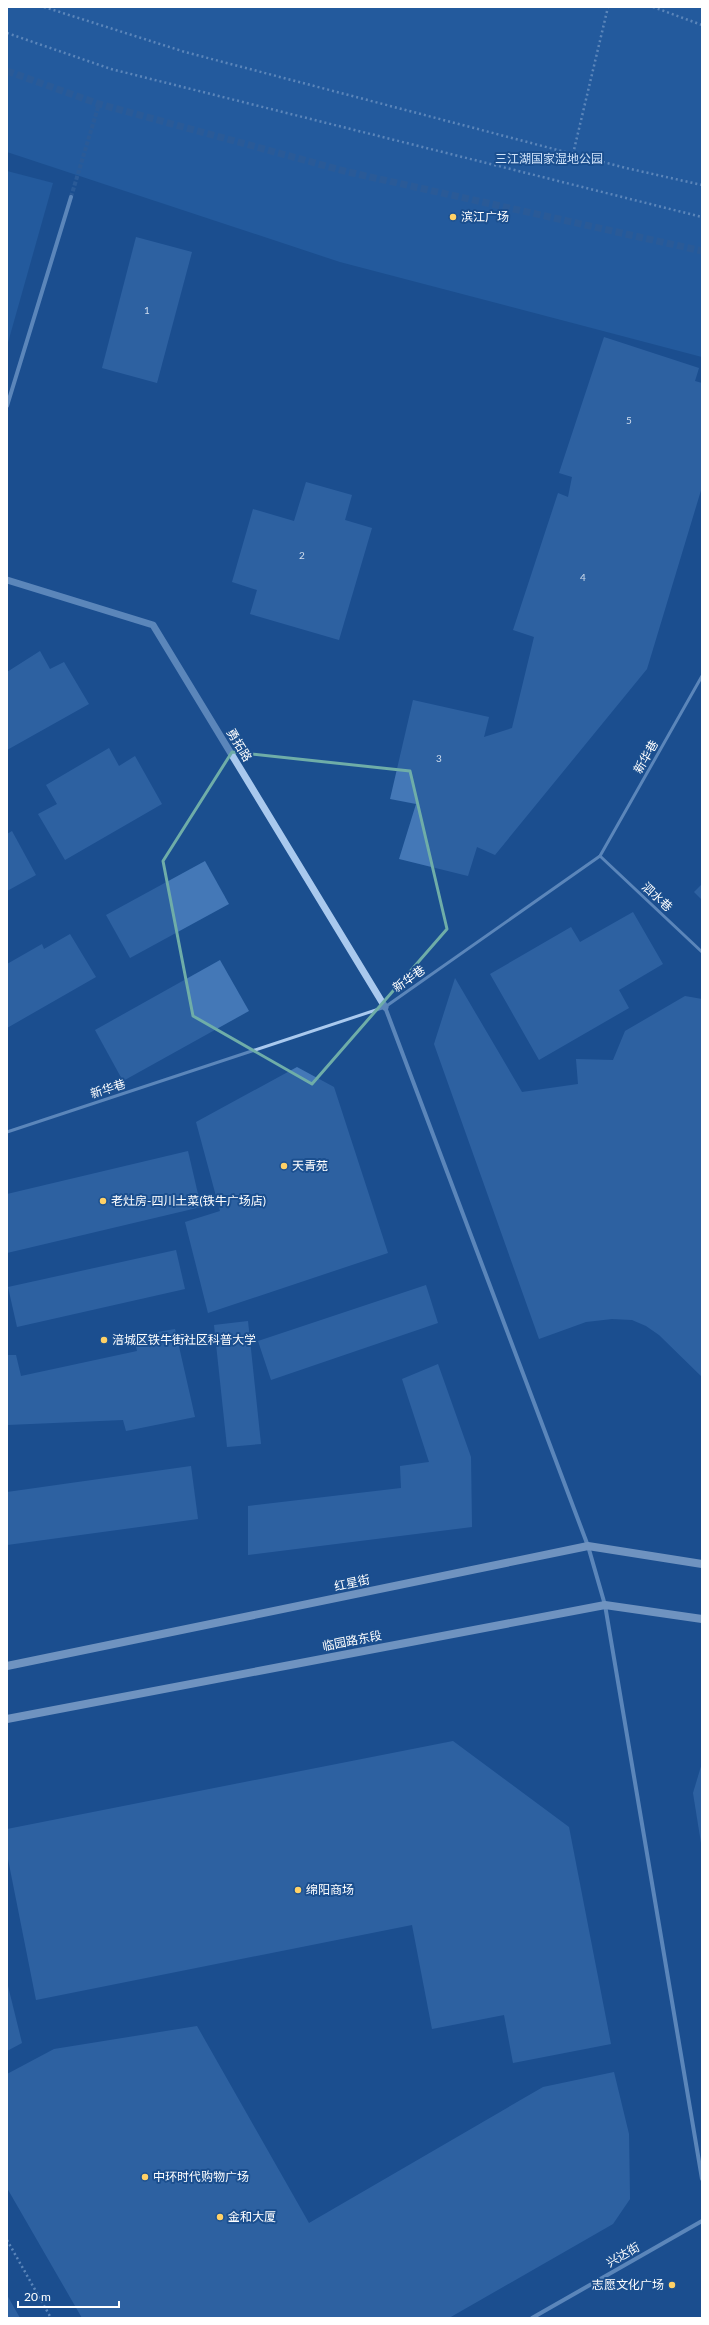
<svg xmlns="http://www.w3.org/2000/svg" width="709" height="2325" font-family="Lato,'Noto Sans SC',sans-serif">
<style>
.green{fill:#2e69ad}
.building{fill:#4478b7}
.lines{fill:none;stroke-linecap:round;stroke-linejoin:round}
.minor-tunnel{stroke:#3d69a0;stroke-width:4;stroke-dasharray:4 2;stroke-linecap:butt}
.tertiary-tunnel{stroke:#3d69a0;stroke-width:7;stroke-dasharray:7 3.5;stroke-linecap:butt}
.path{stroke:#a9c9ee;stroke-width:2.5;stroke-dasharray:2 3;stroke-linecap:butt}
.service{stroke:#a9c9ee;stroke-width:3}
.minor{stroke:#a9c9ee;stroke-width:4}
.tertiary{stroke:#a9c9ee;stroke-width:7}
.secondary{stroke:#d6e6fa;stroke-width:8}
.marked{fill:none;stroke:#6fada8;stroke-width:3;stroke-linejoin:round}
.poi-dot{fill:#ffd166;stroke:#1b4f8f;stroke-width:1.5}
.labels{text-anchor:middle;stroke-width:4;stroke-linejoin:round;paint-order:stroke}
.number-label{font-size:10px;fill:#d0dded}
.park-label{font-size:12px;fill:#cfe3fa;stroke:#1b4f8f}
.poi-label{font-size:12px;fill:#fff;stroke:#1b4f8f;text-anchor:start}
.street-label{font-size:12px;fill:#fff;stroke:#1b4f8f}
</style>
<rect width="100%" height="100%" fill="#1b4f8f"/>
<g class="green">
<path d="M7,7H702V357L340,262L7,152Z"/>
<path d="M7,171L53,183L7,346Z"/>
</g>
<g class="building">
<path d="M136,237L192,252L157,383L102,368Z"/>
<path d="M604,337L699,368L695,381L702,383V487L647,669L495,855L477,847L468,876L399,859L416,804L390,799L413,700L489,717L484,737L512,728L534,637L513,630L558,493L568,497L572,477L559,473Z"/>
<path d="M306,482L352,495L345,520L372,528L339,640L250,614L257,590L232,582L253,509L294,521Z"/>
<path d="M40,651L50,669L64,662L89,704L7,750V672Z"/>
<path d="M109,748L119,766L135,756L162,804L65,860L38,814L57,804L46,785Z"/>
<path d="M12,831L36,875L7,891V834Z"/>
<path d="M205,861L229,904L130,958L106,915Z"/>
<path d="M702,884V900L694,892Z"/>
<path d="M633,912L663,964L619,990L629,1008L539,1060L490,974L571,927L580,942Z"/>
<path d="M70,934L96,977L7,1028V964L42,944L44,949Z"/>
<path d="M220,960L249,1011L123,1081L95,1030Z"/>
<path d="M455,978L522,1092L578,1084L576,1059L613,1060L625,1031L685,996L702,999V1377L659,1335L646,1326L632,1320L612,1319L586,1322L539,1339L434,1044Z"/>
<path d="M297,1067L334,1087L388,1253L208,1313L185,1222L220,1211L196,1122Z"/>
<path d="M188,1151L201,1207L7,1253V1194Z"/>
<path d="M176,1250L185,1289L17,1327L8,1287Z"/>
<path d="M426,1285L438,1323L271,1380L258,1341Z"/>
<path d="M248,1321L261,1444L227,1447L214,1325Z"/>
<path d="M175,1329L195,1417L126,1431L123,1420L7,1425V1355H16L21,1376L137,1351L134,1336Z"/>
<path d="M438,1364L471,1457L472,1527L248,1555V1506L401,1488L400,1466L429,1462L402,1379Z"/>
<path d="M191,1466L198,1519L7,1545V1492Z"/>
<path d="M453,1741L569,1827L611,2044L513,2063L504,2015L432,2029L412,1925L36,2000L7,1854V1829Z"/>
<path d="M702,1763V1843H701L693,1793Z"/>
<path d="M7,1982L22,2043L7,2051Z"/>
<path d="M197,2026L309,2223L543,2087L614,2072L629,2134L630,2199L613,2224L449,2318H82L7,2188V2074L54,2049Z"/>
<path d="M7,2295L20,2318H7Z"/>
</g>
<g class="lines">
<path class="minor-tunnel" d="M71,197L99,104"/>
<path class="tertiary-tunnel" d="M7,71L99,104L348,172L702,251"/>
<g class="path">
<path d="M44,7L185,52L626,168L702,185"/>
<path d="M653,7L702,25"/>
<path d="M7,33L111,69L702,217"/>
<path d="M573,154L608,7"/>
<path d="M7,2240L51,2318"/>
</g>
<g class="service">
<path d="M600,856L702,952"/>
<path d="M7,1132L385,1007L600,856L702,676"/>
</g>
<g class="minor">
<path d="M7,406L71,197"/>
<path d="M385,1007L588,1546L605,1605L702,2179"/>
<path d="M532,2318L702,2221"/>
</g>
<path class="tertiary" d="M7,580L153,625L385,1007"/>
<g class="secondary">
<path d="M7,1666L588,1546L702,1564"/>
<path d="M7,1719L605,1605L702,1619"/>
</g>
</g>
<path d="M0 0H709V2325H0ZM232,752L410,771L447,929L312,1084L193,1016L163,861Z" fill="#1b4f8f" fill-opacity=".55" fill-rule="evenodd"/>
<path class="marked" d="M232,752L410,771L447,929L312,1084L193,1016L163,861Z"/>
<g class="poi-dot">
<circle cx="453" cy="217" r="4"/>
<circle cx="284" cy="1166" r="4"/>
<circle cx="103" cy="1201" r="4"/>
<circle cx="104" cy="1340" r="4"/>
<circle cx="298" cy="1890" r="4"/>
<circle cx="145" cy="2177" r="4"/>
<circle cx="220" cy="2217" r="4"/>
<circle cx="672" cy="2285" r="4"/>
</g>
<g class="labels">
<g class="number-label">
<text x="147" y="314">1</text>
<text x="629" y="424">5</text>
<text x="302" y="559">2</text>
<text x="583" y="581">4</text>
<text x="439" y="762">3</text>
</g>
<g class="park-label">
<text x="549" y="163">三江湖国家湿地公园</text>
</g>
<g class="poi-label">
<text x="461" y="221">滨江广场</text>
<text x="292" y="1170">天青苑</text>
<text x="111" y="1205">老灶房-四川土菜(铁牛广场店)</text>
<text x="112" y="1344">涪城区铁牛街社区科普大学</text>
<text x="306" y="1894">绵阳商场</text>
<text x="153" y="2181">中环时代购物广场</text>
<text x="228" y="2221">金和大厦</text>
<text x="664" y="2289" text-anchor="end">志愿文化广场</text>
</g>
<g class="street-label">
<text transform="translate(239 745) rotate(59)" y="4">勇拓路</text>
<text transform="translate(646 757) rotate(-60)" y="4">新华巷</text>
<text transform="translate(657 897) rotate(43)" y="4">泗水巷</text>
<text transform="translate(409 979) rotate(-35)" y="4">新华巷</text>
<text transform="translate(108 1089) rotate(-18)" y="4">新华巷</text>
<text transform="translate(352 1583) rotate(-12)" y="4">红星街</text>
<text transform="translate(352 1641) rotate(-11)" y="4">临园路东段</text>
<text transform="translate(623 2255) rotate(-30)" y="4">兴达街</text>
</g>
</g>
<rect width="709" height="2325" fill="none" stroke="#ffffff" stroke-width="16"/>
<path d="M18 2301v6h101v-6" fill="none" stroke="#ffffff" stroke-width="2"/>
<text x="24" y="2301" font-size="12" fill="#ffffff" stroke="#1b4f8f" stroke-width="3" paint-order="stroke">20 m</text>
</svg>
